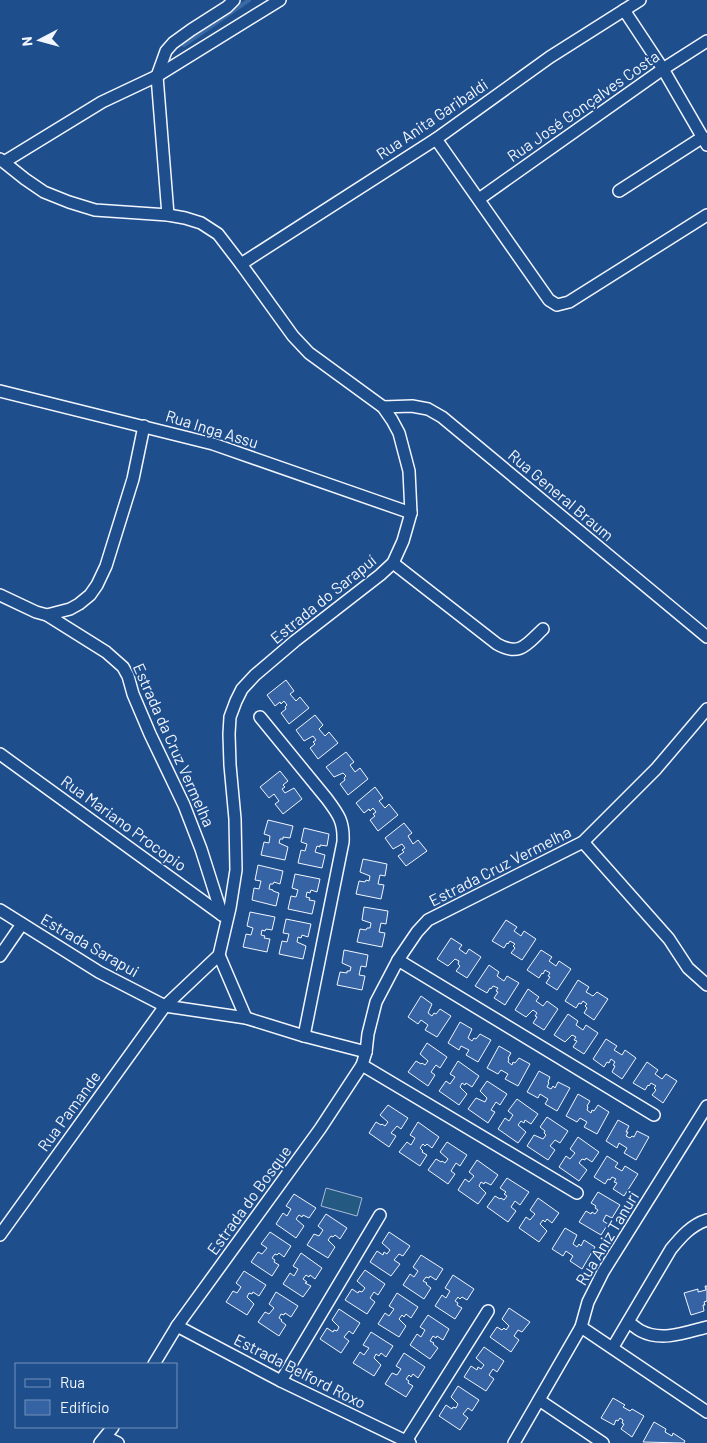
<svg xmlns="http://www.w3.org/2000/svg" width="707" height="1443" font-family="Barlow,sans-serif">
<style>
.green{fill:#245a82;stroke:#a8bbd7}
.lines{fill:none;stroke-linecap:round;stroke-linejoin:round}
.stream{stroke:#3b69a3;stroke-width:4}
.building{fill:#3563a3;stroke:#f2f6ff}
.minor-casing{stroke:#f2f6ff;stroke-width:14}
.minor{stroke:#1f4e8c;stroke-width:11}
.labels{text-anchor:middle;stroke-width:4;stroke-linejoin:round;paint-order:stroke}
.street-label{font-size:16px;fill:#f2f6ff;stroke:#1f4e8c}
</style>
<rect width="100%" height="100%" fill="#1f4e8c"/>
<path class="green" d="M326,1188L362,1198L357,1216L321,1206Z"/>
<g class="lines">
<path class="stream" d="M184,45L249,0"/>
</g>
<g class="building">
<path d="M286,680L294,691L290,694L296,701L300,697L309,708L289,724L281,713L286,709L285,707L287,705L284,701L281,704L280,702L275,706L267,695Z"/>
<path d="M315,715L323,725L319,729L325,736L329,732L338,743L318,759L310,748L315,744L313,742L316,740L313,736L304,741L296,730Z"/>
<path d="M346,752L354,762L350,765L355,772L360,768L368,779L348,795L340,784L345,780L344,778L346,776L343,773L334,777L326,767Z"/>
<path d="M280,771L288,781L283,785L285,787L282,789L285,793L294,788L302,799L283,814L275,804L279,801L274,794L269,798L260,787Z"/>
<path d="M375,787L383,798L379,801L385,808L389,804L398,815L378,831L370,820L375,816L373,814L376,812L373,808L370,811L369,809L364,813L356,803Z"/>
<path d="M268,820L293,826L290,838L283,837V839H280L279,843L288,847L285,860L261,855L264,842L269,843L270,836L264,834Z"/>
<path d="M404,823L412,833L408,836L413,844L418,840L427,851L406,866L398,856L404,852L402,850L405,848L402,844L393,849L385,838Z"/>
<path d="M304,828L329,834L327,846L320,845V847L317,846L315,852L325,855L322,868L298,863L301,850L305,851L307,844L301,842Z"/>
<path d="M363,859L387,864L385,876L380,875L378,884L384,885L381,899L356,894L359,881L365,882L366,880L369,881L370,876L360,872Z"/>
<path d="M258,865L283,871L280,884L274,882L273,884H270L269,889L273,890V891L279,893L276,906L252,900L254,888L259,889L261,881L255,880Z"/>
<path d="M295,874L320,879L317,892L311,890L310,893L307,892L306,897L310,898L309,900L315,901L312,914L288,909L291,896L296,897L298,890L292,888Z"/>
<path d="M364,907L388,911L386,924L381,923L379,932L385,933L382,947L357,942L360,929L366,930L367,928H370L371,923L362,920Z"/>
<path d="M250,912L275,917L272,930L266,929L265,931L262,930L261,935L265,936L264,938L270,939L267,952L243,947L246,934L251,935L253,928L247,926Z"/>
<path d="M286,919L311,924L308,937L302,935L301,938L298,937L297,942L306,946L303,959L279,954L282,941L287,942L289,934L283,933Z"/>
<path d="M506,920L517,927L514,931L521,936L524,931L536,939L522,960L511,953L515,948L513,946L515,944L510,941L508,944L507,943L504,948L492,941Z"/>
<path d="M451,938L462,945L459,949L466,954L469,949L481,957L467,978L456,971L460,966L458,964L459,961L455,959L448,966L437,959Z"/>
<path d="M344,950L368,955L366,967L361,966L359,975L365,976L362,990L337,985L340,972L347,973V971H350L351,967L342,963Z"/>
<path d="M541,950L552,957L549,961L556,966L559,961L571,969L557,990L546,983L550,977L548,976L550,973L545,970L543,974L542,973L539,978L527,970Z"/>
<path d="M489,965L499,972L497,976L504,981L507,976L519,983L505,1005L494,998L498,992L496,991L498,988L493,986L491,989L490,988L487,993L475,986Z"/>
<path d="M578,980L589,987L586,992L593,996L597,992L608,999L594,1020L584,1013L587,1008L585,1006L587,1004L583,1001L581,1004L579,1003L576,1008L565,1001Z"/>
<path d="M528,989L539,997L536,1001L543,1006L547,1001L558,1009L544,1030L533,1023L537,1017L535,1016L537,1013L533,1010L526,1017L515,1010Z"/>
<path d="M421,996L432,1004L428,1013L432,1016L434,1013L436,1014L440,1009L451,1016L437,1037L425,1030L428,1025L421,1020L418,1024L408,1017Z"/>
<path d="M568,1014L578,1021L576,1025L583,1030L586,1025L598,1033L584,1054L573,1047L577,1041L574,1040L576,1037L572,1035L565,1042L554,1035Z"/>
<path d="M460,1022L472,1029L468,1038L472,1041L474,1038L476,1039L480,1034L491,1040L478,1062L466,1055L469,1050L461,1046L459,1050L448,1043Z"/>
<path d="M606,1039L617,1046L614,1050L622,1055L625,1050L636,1058L622,1079L612,1072L615,1066L613,1065L615,1062L611,1059L609,1063L607,1062L604,1067L593,1059Z"/>
<path d="M427,1043L447,1057L440,1068L436,1065L431,1072L435,1075L428,1086L408,1072L416,1061L421,1064L422,1063L425,1065L428,1061L420,1054Z"/>
<path d="M499,1046L511,1053L508,1058L509,1059L508,1062L512,1065L513,1062L515,1063L519,1058L530,1064L518,1086L505,1079L508,1074L501,1070L498,1074L487,1068Z"/>
<path d="M458,1061L479,1076L472,1087L466,1083L465,1085L462,1083L460,1087L467,1094L459,1105L439,1091L446,1081L450,1084L455,1077L450,1074Z"/>
<path d="M647,1062L658,1070L655,1074L662,1079L666,1074L677,1081L663,1103L652,1095L656,1090L654,1088L656,1086L651,1083L649,1086L648,1085L645,1090L633,1083Z"/>
<path d="M539,1071L550,1077L548,1082L549,1083L547,1087L551,1089L553,1086L555,1088L558,1082L570,1088L557,1111L545,1104L548,1099L540,1094L538,1098L527,1092Z"/>
<path d="M487,1081L507,1094L500,1105L496,1102L491,1110L495,1112L488,1123L468,1109L476,1098L485,1102L487,1098L480,1091Z"/>
<path d="M578,1094L590,1101L587,1106L588,1107L587,1110L591,1113L592,1110L594,1111L598,1105L609,1112L597,1134L584,1127L587,1122L580,1118L577,1122L566,1116Z"/>
<path d="M517,1099L538,1114L531,1124L525,1120L524,1123L521,1121L518,1125L526,1132L518,1143L498,1129L505,1118L509,1121L513,1115L508,1111Z"/>
<path d="M388,1105L408,1118L401,1129L397,1126L391,1133L396,1136L389,1147L369,1133L376,1122L381,1125L382,1124L385,1126L388,1122L380,1115Z"/>
<path d="M547,1117L568,1131L560,1143L555,1140L550,1146L555,1150L548,1160L527,1146L534,1135L543,1139L546,1135L544,1133L545,1131L540,1127Z"/>
<path d="M618,1120L629,1126L626,1132H628L626,1136L630,1138L632,1136L634,1137L637,1131L649,1137L636,1160L624,1153L627,1148L619,1143L617,1148L606,1141Z"/>
<path d="M418,1122L439,1137L432,1148L427,1144L425,1146L423,1144L420,1148L423,1151L422,1152L427,1155L420,1166L399,1152L407,1142L411,1145L415,1138L410,1135Z"/>
<path d="M578,1137L599,1152L592,1162L586,1158L585,1160L582,1159L579,1163L587,1170L579,1181L559,1167L566,1156L570,1159L575,1153L570,1149Z"/>
<path d="M447,1142L467,1155L460,1166L456,1163L451,1171L455,1174L448,1184L428,1170L436,1159L441,1162L442,1161L445,1163L448,1159L440,1152Z"/>
<path d="M607,1156L618,1163L615,1167L622,1171L625,1166L638,1174L624,1196L613,1189L617,1183L614,1182L616,1179L612,1177L610,1180L608,1179L605,1184L594,1177Z"/>
<path d="M477,1160L498,1175L491,1185L485,1182L484,1184L481,1182L479,1186L486,1193L478,1204L458,1190L465,1179L469,1182L474,1176L469,1172Z"/>
<path d="M507,1178L529,1192L520,1205L515,1201L511,1207L516,1211L508,1222L487,1207L495,1196L500,1199L501,1198L504,1200L507,1196L504,1194L506,1192L500,1188Z"/>
<path d="M598,1192L620,1205L612,1218L606,1215L603,1221L608,1224L601,1235L579,1222L586,1211L591,1214L592,1212L595,1214L598,1210L595,1208L596,1206L591,1203Z"/>
<path d="M294,1194L316,1208L309,1218L303,1215L302,1217L299,1215L296,1219L304,1226L296,1238L276,1224L283,1213L287,1216L291,1209L286,1206Z"/>
<path d="M538,1198L559,1213L552,1223L547,1219L545,1222L543,1220L540,1224L547,1231L539,1242L519,1228L526,1217L530,1220L535,1214L530,1210Z"/>
<path d="M326,1214L347,1228L340,1239L335,1235L333,1237L331,1236L328,1240L335,1247L328,1258L307,1245L314,1234L319,1236L323,1230L318,1226Z"/>
<path d="M565,1228L577,1235L573,1244L577,1247L579,1244L581,1246L584,1240L595,1247L582,1269L570,1261L573,1256L566,1251L563,1256L552,1249Z"/>
<path d="M270,1232L291,1246L284,1257L279,1253L277,1255L275,1254L272,1258L275,1260L274,1262L279,1265L272,1276L251,1262L258,1252L262,1254L267,1248L261,1244Z"/>
<path d="M389,1232L410,1246L403,1256L399,1254L394,1260L400,1264L391,1276L370,1262L377,1251L383,1255L384,1252L387,1254L390,1250L382,1243Z"/>
<path d="M301,1253L322,1268L315,1279L310,1275L309,1277L306,1275L303,1279L307,1282L305,1283L311,1286L303,1297L283,1284L290,1273L294,1276L298,1269L293,1266Z"/>
<path d="M421,1255L443,1269L436,1280L430,1276L429,1278L426,1277L423,1281L427,1283L426,1284L431,1288L424,1299L403,1285L410,1274L414,1277L418,1271L413,1267Z"/>
<path d="M365,1270L385,1284L378,1295L374,1292L370,1298L375,1302L367,1314L345,1300L352,1289L358,1293L359,1291L362,1292L365,1288L357,1281Z"/>
<path d="M244,1271L266,1285L259,1296L253,1292L252,1294L249,1293L247,1297L254,1304L247,1315L226,1302L233,1291L237,1293L241,1287L236,1283Z"/>
<path d="M453,1275L474,1289L467,1300L462,1297L460,1299L458,1297L455,1301L458,1303L457,1305L462,1308L455,1319L435,1306L442,1295L446,1298L450,1291L445,1288Z"/>
<path d="M705,1286H707V1301L704,1302L705,1305H703L704,1311L691,1315L684,1293L698,1289V1292L706,1290Z"/>
<path d="M276,1292L298,1306L291,1317L285,1313L284,1315L281,1314L279,1318L282,1320L281,1321L286,1325L279,1336L258,1322L265,1312L269,1314L274,1308L269,1304Z"/>
<path d="M397,1293L418,1307L411,1318L406,1314L404,1317L402,1315L399,1319L406,1326L399,1337L378,1324L385,1313L389,1316L394,1309L389,1306Z"/>
<path d="M509,1308L530,1322L522,1332L518,1330L514,1336L519,1340L511,1352L490,1337L497,1327L502,1330L504,1328L506,1330L509,1326L502,1319Z"/>
<path d="M339,1309L360,1323L353,1334L349,1331L344,1337L349,1341L341,1353L320,1339L327,1328L333,1332L334,1330L337,1331L339,1327L332,1320Z"/>
<path d="M428,1315L449,1329L443,1340L437,1336L436,1338L433,1336L430,1341L434,1343L433,1344L438,1348L430,1359L410,1345L417,1334L421,1337L425,1330L420,1327Z"/>
<path d="M371,1332L393,1346L386,1357L381,1353L379,1356L376,1354L374,1358L381,1365L374,1376L353,1363L360,1352L364,1355L369,1348L363,1345Z"/>
<path d="M484,1347L504,1361L497,1372L493,1369L489,1375L494,1379L486,1391L464,1377L471,1366L477,1370L478,1367L481,1369L484,1365L476,1358Z"/>
<path d="M404,1353L425,1367L418,1378L413,1374L411,1377L409,1375L406,1379L409,1381L408,1383L413,1386L406,1397L385,1384L392,1373L397,1375L401,1369L396,1366Z"/>
<path d="M458,1386L479,1400L472,1411L468,1408L463,1414L468,1418L460,1430L439,1416L446,1405L452,1409L453,1407L456,1408L458,1404L451,1397Z"/>
<path d="M613,1398L625,1405L623,1407L630,1411L632,1409L644,1416L632,1437L621,1429L624,1424L622,1423L623,1420L620,1418L618,1421L616,1420L614,1425L601,1418Z"/>
<path d="M654,1422L666,1429L665,1432L672,1436L673,1433L685,1441L684,1443L643,1442Z"/>
</g>
<g class="lines">
<defs>
<g id="minor">
<path d="M624,10L663,69L707,145"/>
<path d="M436,139L549,300L557,305L569,302L707,215"/>
<path d="M0,159L25,179L44,192L69,202L95,210L168,215L185,218L201,223L218,234L241,264L293,336L309,353L383,407L392,420L399,433L409,471L411,513L403,541L393,563L380,575L295,641L255,675L242,689L236,701L230,717L229,734L230,765L235,819L236,870L230,908L219,955L165,1006L0,1235"/>
<path d="M4,162L102,102L157,76L280,0"/>
<path d="M619,191L703,137"/>
<path d="M479,199L663,69L707,41"/>
<path d="M168,215L157,76L166,51L173,43L191,30L227,7L234,0"/>
<path d="M241,264L436,139L550,57L640,0"/>
<path d="M0,391L213,444L411,513"/>
<path d="M383,407L412,406L428,409L442,417L707,637"/>
<path d="M393,563L497,644C520,657 527,644 543,629"/>
<path d="M0,595L36,612L47,615L106,652L123,667L128,676L133,694L150,734L184,805L201,849L222,915"/>
<path d="M47,615L70,609L79,604L90,595L97,585L106,566L133,479L144,426"/>
<path d="M260,717L327,799C339,815 344,822 343,842L304,1036"/>
<path d="M0,754L222,915"/>
<path d="M583,842L669,939L688,968L707,985"/>
<path d="M0,910L99,972L165,1006L246,1018L304,1036L366,1052"/>
<path d="M219,955L246,1018"/>
<path d="M0,956L22,924"/>
<path d="M398,960L654,1115"/>
<path d="M362,1065L577,1193"/>
<path d="M628,1322C633,1325 637,1329 641,1331C662,1342 687,1332 707,1327"/>
<path d="M177,1326L281,1381L410,1443"/>
<path d="M581,1327L707,1412"/>
<path d="M613,1347L671,1249C681,1237 691,1225 707,1220"/>
<path d="M154,1364L177,1326L320,1129L362,1065L366,1052L368,1034L376,1002L398,960L417,932L428,920L583,842L656,769L707,709"/>
<path d="M281,1381L380,1215"/>
<path d="M539,1400L603,1443"/>
<path d="M106,1437L118,1443"/>
<path d="M406,1441L488,1311"/>
<path d="M100,1443L113,1427"/>
<path d="M514,1443L581,1327L588,1302L603,1272L707,1106"/>
</g>
</defs>
<use href="#minor" class="minor-casing"/>
<use href="#minor" class="minor"/>
</g>
<g class="labels">
<g class="street-label">
<text transform="translate(583 106) rotate(-35)" y="6">Rua José Gonçalves Costa</text>
<text transform="translate(432 119) rotate(-34)" y="6">Rua Anita Garibaldi</text>
<text transform="translate(212 429) rotate(17)" y="6">Rua Inga Assu</text>
<text transform="translate(561 495) rotate(40)" y="6">Rua General Braum</text>
<text transform="translate(323 599) rotate(-39)" y="6">Estrada do Sarapuí</text>
<text transform="translate(174 745) rotate(66)" y="6">Estrada da Cruz Vermelha</text>
<text transform="translate(124 823) rotate(36)" y="6">Rua Mariano Procopio</text>
<text transform="translate(500 866) rotate(-27)" y="6">Estrada Cruz Vermelha</text>
<text transform="translate(90 945) rotate(30)" y="6">Estrada Sarapui</text>
<text transform="translate(69 1111) rotate(-54)" y="6">Rua Pamande</text>
<text transform="translate(249 1200) rotate(-54)" y="6">Estrada do Bosque</text>
<text transform="translate(607 1238) rotate(-59)" y="6">Rua Aniz Tanuri</text>
<text transform="translate(300 1371) rotate(27)" y="6">Estrada Belford Roxo</text>
</g>
</g>
<rect x="15" y="1363" width="162" height="65" fill="#1f4e8c" stroke="#7391ba"/>
<rect x="25" y="1379" width="25" height="8" fill="#1f4e8c" stroke="#7391ba"/>
<text x="60" y="1388" font-size="15" fill="#f2f6ff">Rua</text>
<rect x="25" y="1400" width="25" height="15" fill="#3563a3" stroke="#7391ba"/>
<text x="60" y="1413" font-size="15" fill="#f2f6ff">Edifício</text>
<g transform="translate(40 40) rotate(264)" stroke="#1f4e8c" stroke-width="4" paint-order="stroke">
<path d="M0-4L9 19L0 12L-9 19Z" fill="#f2f6ff"/>
<text y="-8" font-size="14" font-weight="bold" text-anchor="middle" fill="#f2f6ff">N</text>
</g>
</svg>
